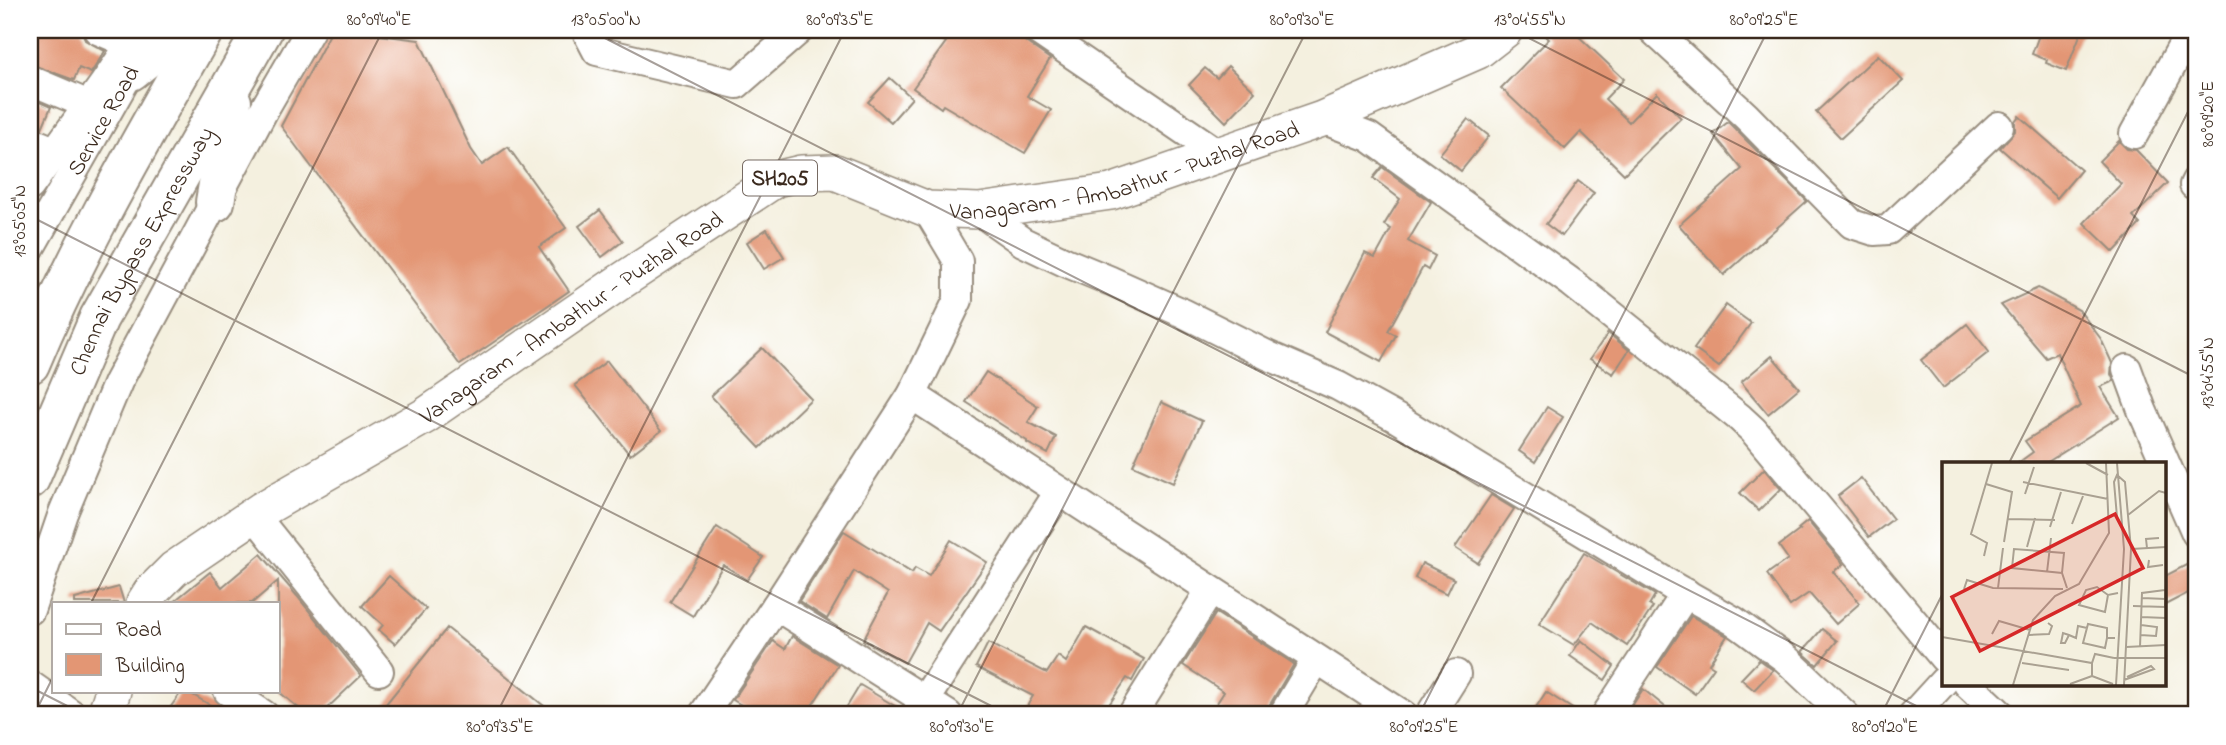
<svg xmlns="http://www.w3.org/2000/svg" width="2226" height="745" font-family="'Indie Flower',sans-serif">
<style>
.building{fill:#e39674}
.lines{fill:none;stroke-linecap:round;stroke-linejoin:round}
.minor-casing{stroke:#988d7e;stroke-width:32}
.major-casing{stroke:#988d7e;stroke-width:38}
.highway-casing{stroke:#988d7e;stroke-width:42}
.minor{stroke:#fff;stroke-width:28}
.major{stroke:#fff;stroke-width:35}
.highway{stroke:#fff;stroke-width:38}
.ticks{fill:none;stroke:#3b2a1e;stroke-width:2;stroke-opacity:0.45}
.labels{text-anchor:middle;stroke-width:5;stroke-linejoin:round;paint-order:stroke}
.shield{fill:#fff;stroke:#766a62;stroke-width:2}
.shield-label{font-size:21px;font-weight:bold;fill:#3b2a1e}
.street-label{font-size:23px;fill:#3b2a1e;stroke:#fff}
.inset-road{fill:none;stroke:#aaa192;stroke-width:2}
.view{fill:#d62828;fill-opacity:0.15;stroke:#d62828;stroke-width:3.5}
.inset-edge{fill:none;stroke:#3b2a1e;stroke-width:3.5}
.neatline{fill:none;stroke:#3b2a1e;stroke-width:2.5}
.ticks-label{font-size:18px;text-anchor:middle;fill:#3b2a1e}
</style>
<rect width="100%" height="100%" fill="#fff"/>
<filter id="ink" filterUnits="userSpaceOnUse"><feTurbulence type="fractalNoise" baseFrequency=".0143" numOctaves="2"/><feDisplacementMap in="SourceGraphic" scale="14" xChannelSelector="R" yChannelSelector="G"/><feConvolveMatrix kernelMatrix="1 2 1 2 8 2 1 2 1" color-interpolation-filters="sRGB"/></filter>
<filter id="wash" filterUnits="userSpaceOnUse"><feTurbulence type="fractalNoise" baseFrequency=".00686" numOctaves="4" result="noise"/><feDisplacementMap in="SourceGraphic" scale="28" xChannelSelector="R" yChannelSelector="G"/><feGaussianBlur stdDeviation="1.57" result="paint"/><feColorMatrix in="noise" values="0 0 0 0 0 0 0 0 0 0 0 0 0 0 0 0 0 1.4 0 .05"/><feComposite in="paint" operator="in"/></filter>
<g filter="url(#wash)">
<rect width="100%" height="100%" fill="#f4f0df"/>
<g id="blocks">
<g class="building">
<path d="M30,30H82L85,40L105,51L91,73L79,68L74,80L30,64Z"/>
<path d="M332,30H369L371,34L419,40L471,149L482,165L508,147L566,228L539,247L569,291L460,365L281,126Z"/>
<path d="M926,30H1021L1022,38L1027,43L1050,59L1027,96L1051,110L1025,153L943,105L941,108L913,88L946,42Z"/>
<path d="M1539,30H1572L1624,79L1605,99L1629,122L1657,93L1681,118L1624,174L1581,132L1565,149L1501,88L1549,39Z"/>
<path d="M2041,30H2082L2066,71L2046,63L2047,60L2032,54Z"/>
<path d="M1878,55L1903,81L1841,138L1816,112Z"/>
<path d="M1228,66L1255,92L1226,122L1189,85L1205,68L1217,78Z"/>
<path d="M890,78L912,98L891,122L868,102Z"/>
<path d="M30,98L51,107L42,128L30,125Z"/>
<path d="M2019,116L2081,170L2057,198L2000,148L2015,131V121Z"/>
<path d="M1468,119L1489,136L1461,171L1440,154Z"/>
<path d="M1728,122L1807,201L1724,275L1679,225L1742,169L1713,134Z"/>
<path d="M2119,141L2127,149L2136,150L2168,183L2133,217L2140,224L2114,252L2084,223L2121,184L2099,161Z"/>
<path d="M1382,167L1431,202L1408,241L1435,256L1428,270L1423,267L1388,331L1396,335L1381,362L1325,332L1365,253L1375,258L1391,229L1384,225L1400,199L1373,178Z"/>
<path d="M1578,181L1594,193L1562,236L1546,224Z"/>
<path d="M600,210L623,241L602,257L579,226Z"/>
<path d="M767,229L784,257L764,269L747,242Z"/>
<path d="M2038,288L2079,310L2101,339L2112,363L2111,374L2114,381L2100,387L2119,417L2046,463H2018L2033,452L2025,441L2081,406L2057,353L2046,358L2001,305Z"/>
<path d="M1726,305L1751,323L1719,367L1694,349Z"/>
<path d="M1967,324L1989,352L1943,388L1921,360Z"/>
<path d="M1608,333L1629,350L1613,374L1590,359Z"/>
<path d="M762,348L811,399L760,448L711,396Z"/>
<path d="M1772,356L1799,388L1768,414L1741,382Z"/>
<path d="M607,361L661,431L630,455L575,385Z"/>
<path d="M986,372L1038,406L1028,422L1056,437L1048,454L1027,443V441L966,402Z"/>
<path d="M1161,402L1202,421L1173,483L1133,465Z"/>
<path d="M1547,407L1563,417L1535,462L1519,451Z"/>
<path d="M1764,469L1781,489L1759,511L1740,493Z"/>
<path d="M1861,478L1893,519L1869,537L1838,496Z"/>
<path d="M1491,495L1514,509L1478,563L1455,548Z"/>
<path d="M1808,521L1843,564L1833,572L1860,603L1836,624L1809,593L1790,606L1767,574L1788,559L1779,546L1800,530L1798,529Z"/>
<path d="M717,527L763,557L747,580L723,565L693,616L670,602Z"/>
<path d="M844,531L912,573L915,568L929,576L951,540L987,562L939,631L927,623L905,663L863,640L888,593L854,571L827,619L799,601Z"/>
<path d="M1584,553L1655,595L1649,605L1653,607L1627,646L1592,622L1574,645L1539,624Z"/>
<path d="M261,554L297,596L361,676L320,715H307L278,691V581L252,603H172L210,572L222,587Z"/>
<path d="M2196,560V589L2165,605V576Z"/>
<path d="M1422,563L1454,579L1447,594L1415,578Z"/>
<path d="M389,576L426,609L395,644L379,630L383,625L362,606Z"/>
<path d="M119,587L124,603H75V599Z"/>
<path d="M1216,613L1294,664L1269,706L1266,715H1230L1215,706L1224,692L1183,665Z"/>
<path d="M1691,616L1727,636L1709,664L1714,667L1695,694L1657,667Z"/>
<path d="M1086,627L1144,659L1132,681L1127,678L1102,715H1022L1033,696L976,667L988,643L1047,673L1058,656L1066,662Z"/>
<path d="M447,628L544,706L537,715H377Z"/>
<path d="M1822,629L1837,641L1817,665L1802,652Z"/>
<path d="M792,636L838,665L806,715H758L733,700L773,641L785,649Z"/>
<path d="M1581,640L1614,666L1605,680L1570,656Z"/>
<path d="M1759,660L1773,670L1754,690L1741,679Z"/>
<path d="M860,685L895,706L890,715H842Z"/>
<path d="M1643,689L1675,715H1626Z"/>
<path d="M182,691H186L227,715H165Z"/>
<path d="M1546,692L1582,715H1531Z"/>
</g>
</g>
</g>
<g filter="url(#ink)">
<use href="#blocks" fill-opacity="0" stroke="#988d7e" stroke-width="2"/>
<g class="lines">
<defs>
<g id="minor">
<path d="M98,30L131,44"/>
<path d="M586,30L597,51L737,84L799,30"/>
<path d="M1037,30L1219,154"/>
<path d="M1653,30L1746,116L1852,224L1874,231L1888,230L1999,126"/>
<path d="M30,80L89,105"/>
<path d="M1322,119L1369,137L1572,283L1740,418L1753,430L1944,658"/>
<path d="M2134,134L2183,45"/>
<path d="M30,141L54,151"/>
<path d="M2194,185L2196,181"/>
<path d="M30,186L103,85L136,36L138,30"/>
<path d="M927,209L958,261V300L912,395L776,606L948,715"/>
<path d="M979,211L1023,242L1065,262L1111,281L1183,313L1269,356L1338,386L1398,419L1672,586L1734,621L1786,659L1845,715"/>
<path id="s1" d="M30,248L139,56"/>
<path d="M2127,369L2142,410L2196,533"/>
<path d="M912,395L1403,715"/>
<path d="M254,515L379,671"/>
<path d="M30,610L63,513L118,382L266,106L310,30"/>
<path d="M1968,684L2001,715"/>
<path d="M30,685L73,715"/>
<path d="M228,691L264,715"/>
<path d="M703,715L776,606"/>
<path d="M915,715L1059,492"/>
<path d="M1132,715L1210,591"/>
<path d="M1283,715L1316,660"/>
<path d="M1430,715L1456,674"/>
<path d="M1606,715L1686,593"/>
<path d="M1913,715L1944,681"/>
</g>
<g id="major">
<path id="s2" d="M144,603L151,592L174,569L261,510L425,416L617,284L776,179L801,173L835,172L927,209L979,211L1111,192L1322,119L1478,51L1505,30"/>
<path d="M105,715L113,691"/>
</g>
<g id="highway">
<path d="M131,71L182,30"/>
<path d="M215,202L232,102"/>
<path d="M30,364C78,248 142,139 204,30"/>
<path id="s3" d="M30,479L99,318L263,30"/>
</g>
</defs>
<use href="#minor" class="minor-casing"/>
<use href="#major" class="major-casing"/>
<use href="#highway" class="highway-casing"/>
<use href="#minor" class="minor"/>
<use href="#major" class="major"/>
<use href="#highway" class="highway"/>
</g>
</g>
<path class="ticks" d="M589,30L1934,715M1513,30L2196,378M30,216L1009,715M2009,463L2196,96M91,603L383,30M30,687L85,715M34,715L54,675M496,715L845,30M957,715L1307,30M1419,715L1768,30M1881,715L1944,591"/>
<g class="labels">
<rect class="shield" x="743" y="160.5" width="74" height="35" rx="5"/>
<g class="shield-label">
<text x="780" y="185">SH205</text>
</g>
<g class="street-label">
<text dy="8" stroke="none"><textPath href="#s1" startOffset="147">Service Road</textPath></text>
<text dy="8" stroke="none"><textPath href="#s2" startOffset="1125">Vanagaram - Ambathur - Puzhal Road</textPath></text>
<text dy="8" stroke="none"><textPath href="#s3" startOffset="254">Chennai Bypass Expressway</textPath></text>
<text dy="8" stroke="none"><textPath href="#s2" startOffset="516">Vanagaram - Ambathur - Puzhal Road</textPath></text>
</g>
</g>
<g transform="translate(1942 462)">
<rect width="224" height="224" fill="#f4f0df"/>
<path class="inset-road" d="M144,1L166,13M81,20L166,37M44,22L70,30L62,80M83,32L92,5M186,53L217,29L224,31M175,55L172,20L175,13L183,20L189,87L182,223M65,57L113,58M130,62L141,34M108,65L119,30M85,85L93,56M205,86L204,77L217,76M189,87L224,85M42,94L45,81L29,72L50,1M207,98L206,105L221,103M105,110L109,76M120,111L122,91L72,87L70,106L120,111L125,126M56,126L61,86M22,127L25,118L51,126L121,127M166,133L163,150L137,143L144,128L155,125L166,133L176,131M200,136L224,137M191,144L224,145M223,145L224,121M199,155L224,156M50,172L57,159L88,168M87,173L107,172L110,164L106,161M127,173L123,181H119L121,171L127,173L134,176L136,164L145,166M198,173L214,174L215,165L199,163M0,175L150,201L153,192L172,196M165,176L163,186L141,181L146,162L165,166V176H173M184,185L224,183M198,185L200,131L223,128M172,196H224M80,201L127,208M150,201V214L171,222M182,218L212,207L209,204L185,215M128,222L150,214M71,223L91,158L113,134L137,122L167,71L164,1M174,223L182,87L175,1"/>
<path class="view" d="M173,52L201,106L38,189L10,135Z"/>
<rect width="224" height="224" class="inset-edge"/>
</g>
<rect width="2226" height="745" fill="none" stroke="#fff" stroke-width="77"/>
<rect x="52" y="602" width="228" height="91" fill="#ffffff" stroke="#b1aaa5" stroke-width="2"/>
<rect x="66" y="624" width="35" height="10" fill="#ffffff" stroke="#b1aaa5" stroke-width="2"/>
<text x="116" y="636" font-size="21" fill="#3b2a1e">Road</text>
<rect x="66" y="654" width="35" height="21" fill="#e39674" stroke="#b1aaa5" stroke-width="2"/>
<text x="116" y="672" font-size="21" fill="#3b2a1e">Building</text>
<rect x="38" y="38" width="2150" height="668" class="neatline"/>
<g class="ticks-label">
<text x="379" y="25">80°09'40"E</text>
<text x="606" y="25">13°05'00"N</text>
<text x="840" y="25">80°09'35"E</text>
<text x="1302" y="25">80°09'30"E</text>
<text x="1530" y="25">13°04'55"N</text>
<text x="1764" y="25">80°09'25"E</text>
<text transform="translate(2207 114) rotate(-90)" y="6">80°09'20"E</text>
<text transform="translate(19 221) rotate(-90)" y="6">13°05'05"N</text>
<text transform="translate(2207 373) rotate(-90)" y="6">13°04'55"N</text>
<text x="500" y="732">80°09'35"E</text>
<text x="962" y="732">80°09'30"E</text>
<text x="1424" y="732">80°09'25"E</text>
<text x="1885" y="732">80°09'20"E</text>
</g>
</svg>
